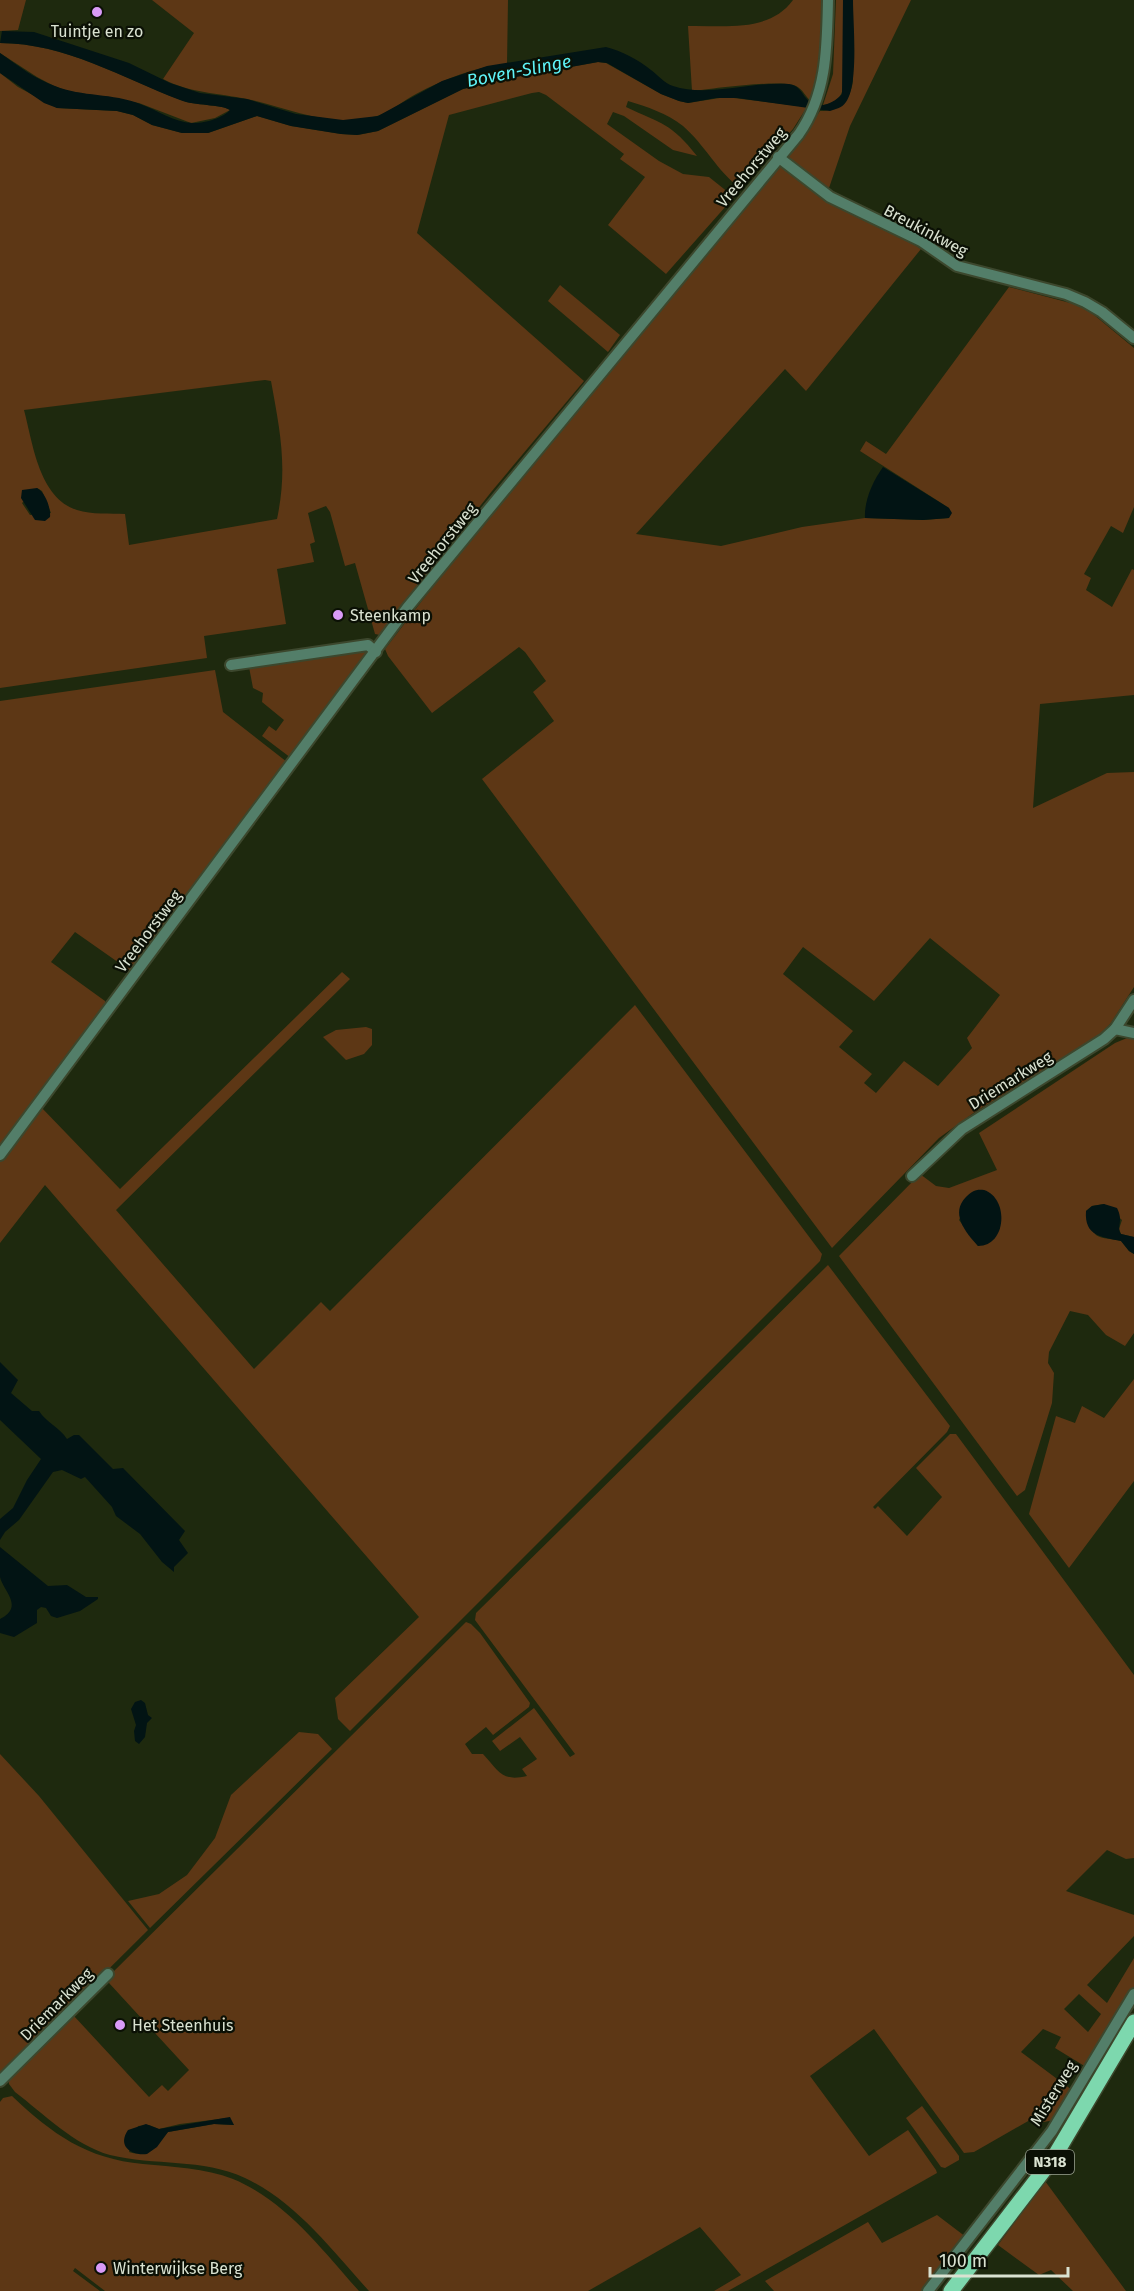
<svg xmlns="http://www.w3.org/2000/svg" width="1134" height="2291" font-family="'Fira Sans',sans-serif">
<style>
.green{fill:#5d3715;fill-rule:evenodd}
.water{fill:#021414}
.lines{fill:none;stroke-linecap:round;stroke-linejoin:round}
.street-casing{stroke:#3c472d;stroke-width:14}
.primary-casing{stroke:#3c472d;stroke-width:18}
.street{stroke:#537e69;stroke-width:10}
.primary{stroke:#7dd8ae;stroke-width:15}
.poi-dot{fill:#d99af7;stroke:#0b1005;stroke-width:2}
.labels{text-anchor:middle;stroke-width:4.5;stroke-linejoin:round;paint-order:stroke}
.shield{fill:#0b1005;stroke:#9ca394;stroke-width:1.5}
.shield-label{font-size:15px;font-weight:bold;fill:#dae2d1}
.poi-label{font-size:16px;fill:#dae2d1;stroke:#0b1005;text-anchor:start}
.street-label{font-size:16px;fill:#dae2d1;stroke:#0b1005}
.water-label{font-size:18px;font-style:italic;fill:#5ef3f7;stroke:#0b1005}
</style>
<rect width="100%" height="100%" fill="#1e290e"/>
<g class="green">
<path d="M0,0H26L18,30L0,31Z"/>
<path d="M152,0H508L507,64C475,67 444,79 416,94C403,101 390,112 377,116C333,130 289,108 247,99C218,93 190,93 163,79L194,33Z"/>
<path d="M793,0H825L824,46L812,102C806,98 803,89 796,86C779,79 712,89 692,91L688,26C724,25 769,33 793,0Z"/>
<path d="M836,0H843V88C841,99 834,103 823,105L833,74Z"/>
<path d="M853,0H911L850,126L829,188L787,157L820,111C840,111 850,101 853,81Z"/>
<path d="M0,43C65,43 122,78 181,100C195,106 221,104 230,110L215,118L191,123L139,103L68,91L54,86L37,77L0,53Z"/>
<path d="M598,62L606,63L661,94L679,101L688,103L726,97L807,107L793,129L740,188C717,171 705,145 683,126C667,113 647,107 628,101L626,107C662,124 671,123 697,156L673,150L624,116L613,112L607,124L659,161L683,174L709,177L734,197L666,274L608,225L645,177L620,159L624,154L546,95L539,92L532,93L449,115L417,233L584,381L492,491L388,622L380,635L375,634L355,563L345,566L330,512L326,506L308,513L315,542L310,544L314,562L277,569L286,624L204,636L207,658L0,688V73L18,87L57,108L117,111L133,115L152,125L182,133H208L257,116L291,126L341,134L358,135L378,131L463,89L510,78ZM265,380L271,381C280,431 288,467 277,519L129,545L125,514C110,513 92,515 77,510C39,498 33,444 24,410ZM37,488L42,491L51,513L30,515L22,503Z"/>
<path d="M780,165C796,180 814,193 833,204C863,219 894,230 921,249L806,391L785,369L636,534L721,546L802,527L865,518L923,520L949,518V508L860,451L866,441L886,454L1009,287L1078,305L1093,314L1134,348V507L1123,533L1111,526L1084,574L1091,578L1086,590L1112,607L1132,569L1134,570V695L1040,704L1033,808L1107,773L1134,772V987L1111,1023L1099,1036L975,1112L939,1138L832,1248L482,779L554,721L533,692L546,681L525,652L519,647L432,713L388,656L385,649L440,577ZM930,938L1000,995L967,1038L972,1048L938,1086L904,1061L876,1093L864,1083L872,1074L839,1047L853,1031L783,974L803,947L874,1001Z"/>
<path d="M560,285L620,335L608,352L548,301Z"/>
<path d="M365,650L367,655L291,758L262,736L269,726L276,731L284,720L262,702L263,693L253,688L249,667Z"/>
<path d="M215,670L223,712L287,762L132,972L75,932L51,962L105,1001L106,1007L0,1149V701Z"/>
<path d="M342,972L350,979L116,1210L254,1369L321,1302L330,1311L635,1005L822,1254L820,1261L350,1731L338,1719L335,1698L419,1617L45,1185L0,1243V1160L40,1106L120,1189Z"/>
<path d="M366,1027L372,1029V1045L364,1054L346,1060L323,1037L336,1030Z"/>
<path d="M1127,1038L1134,1039V1237L1121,1234L1119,1229L1122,1220L1104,1204L1092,1206L1086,1211C1097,1242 1092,1235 1121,1241L1129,1251L1134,1254V1333L1125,1346L1106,1335L1088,1315L1070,1311L1049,1352L1048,1363L1054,1373L1052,1403L1025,1490L1017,1496L839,1256L920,1174L936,1186L949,1188L997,1170L979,1133L1115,1043ZM984,1190L1000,1228L994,1238L978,1246L959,1220L974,1191Z"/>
<path d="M828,1265L950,1426L947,1432L873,1507L875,1509L878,1506L907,1536L942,1497L916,1468L950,1434H956L1134,1675V1858L1126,1859L1107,1850L1066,1891L1134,1915V1936L1087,1985L1107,2003L1134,1958V1987L1086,2067L1055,2048L1061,2037L1043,2029L1021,2052L1072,2090L1054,2120L1044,2122L1030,2120L974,2152L964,2153L874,2029L810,2076L869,2156L908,2130L936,2170L937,2173L728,2291H714L741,2275L700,2227L588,2291H369C332,2250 296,2202 245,2178C203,2158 154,2166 110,2155C74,2145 44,2114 15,2092L9,2084L8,2077L70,2016H74L149,2097L162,2085L168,2091L189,2070L109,1983V1976L466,1622L471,1624L480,1633L530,1703L529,1707L493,1735L486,1727L465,1744L472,1754H483C499,1771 501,1782 527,1776L522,1769L537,1759L520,1737L500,1751L492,1741L534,1708L570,1757L575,1754L475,1620L476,1613ZM1079,1994L1101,2014L1088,2032L1064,2009ZM227,2118L234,2125L214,2124L168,2132C156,2145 149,2158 129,2152L138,2126L149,2125L159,2129L180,2124Z"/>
<path d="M1134,1379V1481L1069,1568L1029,1514L1056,1416L1075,1423L1082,1406L1104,1418Z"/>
<path d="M299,1732L318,1734L332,1749L150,1928L128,1901L159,1894L187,1875L215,1838L231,1795Z"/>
<path d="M0,1754L39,1796L148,1930L0,2077Z"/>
<path d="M12,2096C52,2134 87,2159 143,2164C173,2167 205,2168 233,2179C286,2201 322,2250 359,2291H105L75,2268L73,2271L100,2291H0V2102L3,2098Z"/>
<path d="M922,2106L959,2156V2160L945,2168L941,2167L906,2118Z"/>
<path d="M1045,2181L1126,2291H1073L1051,2270L1039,2275L998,2245Z"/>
<path d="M937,2215L966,2237L922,2291H774L765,2281L868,2222L882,2243Z"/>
</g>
<g class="water">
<path d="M843,0H853C853,23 859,85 846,102C842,108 836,109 830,111L737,98H716L688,103L679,101L661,94L607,63L598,62L510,78L463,89L378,131L357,135L341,134L291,126L257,116L208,133H182L152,125L133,115L117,111L57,108L44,103L0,73V53C17,65 35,79 55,86C82,97 113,93 140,104C157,110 174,122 192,123C203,124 223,118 230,110C220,104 195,106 180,100C122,78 65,43 0,43L2,31L34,32L129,63L170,83L200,93L247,99L296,114L343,120L378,116L442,81L487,66L606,47C622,51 637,59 651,70C658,75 664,83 673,86C707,98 752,81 789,84C801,86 801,94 809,101C820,110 834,103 842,94Z"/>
<path d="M883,467L949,508L952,513L949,518L923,520L865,518C864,500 873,481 883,467Z"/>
<path d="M37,488C45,492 51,508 50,517L45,521L35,520L21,498L22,490Z"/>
<path d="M984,1190C1009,1198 1007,1246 978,1246C965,1232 950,1213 966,1197C972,1191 976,1189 984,1190Z"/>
<path d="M1104,1204L1117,1208C1124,1222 1116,1226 1121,1234L1134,1237V1254L1129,1251L1121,1241C1103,1237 1084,1237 1086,1211L1092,1206Z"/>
<path d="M0,1362L18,1380L11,1393L32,1411H39C47,1423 59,1427 67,1439L74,1435H79L113,1469L123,1468L185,1531L179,1540L188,1553L174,1567V1572L162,1562L140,1534L116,1516L112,1507L85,1477L81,1479L62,1470L53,1472L19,1520L5,1532L0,1540V1519L13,1508L27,1480L41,1459L0,1420Z"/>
<path d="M0,1547L48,1586L67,1585L86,1597H98V1599L80,1611L57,1618L51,1616L46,1608L41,1607L37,1610V1623L14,1637L0,1633V1619C25,1607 3,1591 0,1577C0,1568 0,1557 0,1547Z"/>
<path d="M141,1700L145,1703L148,1715L152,1718L147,1723L145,1737L139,1744L135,1741L134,1731L136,1725L131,1709L135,1702Z"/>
<path d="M230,2117L234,2125L214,2124L168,2132L157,2147L147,2154C131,2156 117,2146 128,2130L146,2124L159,2129Z"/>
</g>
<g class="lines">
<defs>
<g id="street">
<path d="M778,157L830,197L921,241L957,266L1066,294L1085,302L1102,312L1134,338"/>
<path d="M231,665L368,645L376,652"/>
<path d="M1115,1029L1134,1033"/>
<path d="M0,1155L407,608L799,134C827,94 827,47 828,0"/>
<path d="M912,1176L962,1129L1104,1039L1115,1029L1134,1000"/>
<path d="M0,2081L108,1974"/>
<path d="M928,2291L1052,2131L1134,1994"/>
</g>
<path id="primary" d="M951,2291L1054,2157L1134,2022"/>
</defs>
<use href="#street" class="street-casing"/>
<use href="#primary" class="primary-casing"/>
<use href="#street" class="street"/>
<use href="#primary" class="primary"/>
</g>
<g class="poi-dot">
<circle cx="97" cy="12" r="6"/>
<circle cx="338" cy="615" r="6"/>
<circle cx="120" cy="2025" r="6"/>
<circle cx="101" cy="2268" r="6"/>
</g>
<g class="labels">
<rect class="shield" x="1026" y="2150" width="48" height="24" rx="4.5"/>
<g class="shield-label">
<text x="1050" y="2167">N318</text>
</g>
<g class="poi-label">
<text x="97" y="37" text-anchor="middle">Tuintje en zo</text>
<text x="350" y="621">Steenkamp</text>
<text x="132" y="2031">Het Steenhuis</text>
<text x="113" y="2274">Winterwijkse Berg</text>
</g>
<g class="street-label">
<text transform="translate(751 167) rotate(-50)" y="6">Vreehorstweg</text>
<text transform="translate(926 230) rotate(28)" y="6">Breukinkweg</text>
<text transform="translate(442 543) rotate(-51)" y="6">Vreehorstweg</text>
<text transform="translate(148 931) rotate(-53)" y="6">Vreehorstweg</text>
<text transform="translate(1010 1080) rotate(-32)" y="6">Driemarkweg</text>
<text transform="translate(56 2004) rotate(-45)" y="6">Driemarkweg</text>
<text transform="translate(1053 2093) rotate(-58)" y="6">Misterweg</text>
</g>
<g class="water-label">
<text transform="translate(519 71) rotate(-11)" y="6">Boven-Slinge</text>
</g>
</g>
<path d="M930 2267v9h138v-9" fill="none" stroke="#dae2d1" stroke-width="3"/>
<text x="939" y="2267" font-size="18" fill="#dae2d1" stroke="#0b1005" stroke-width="4.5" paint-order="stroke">100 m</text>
</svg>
